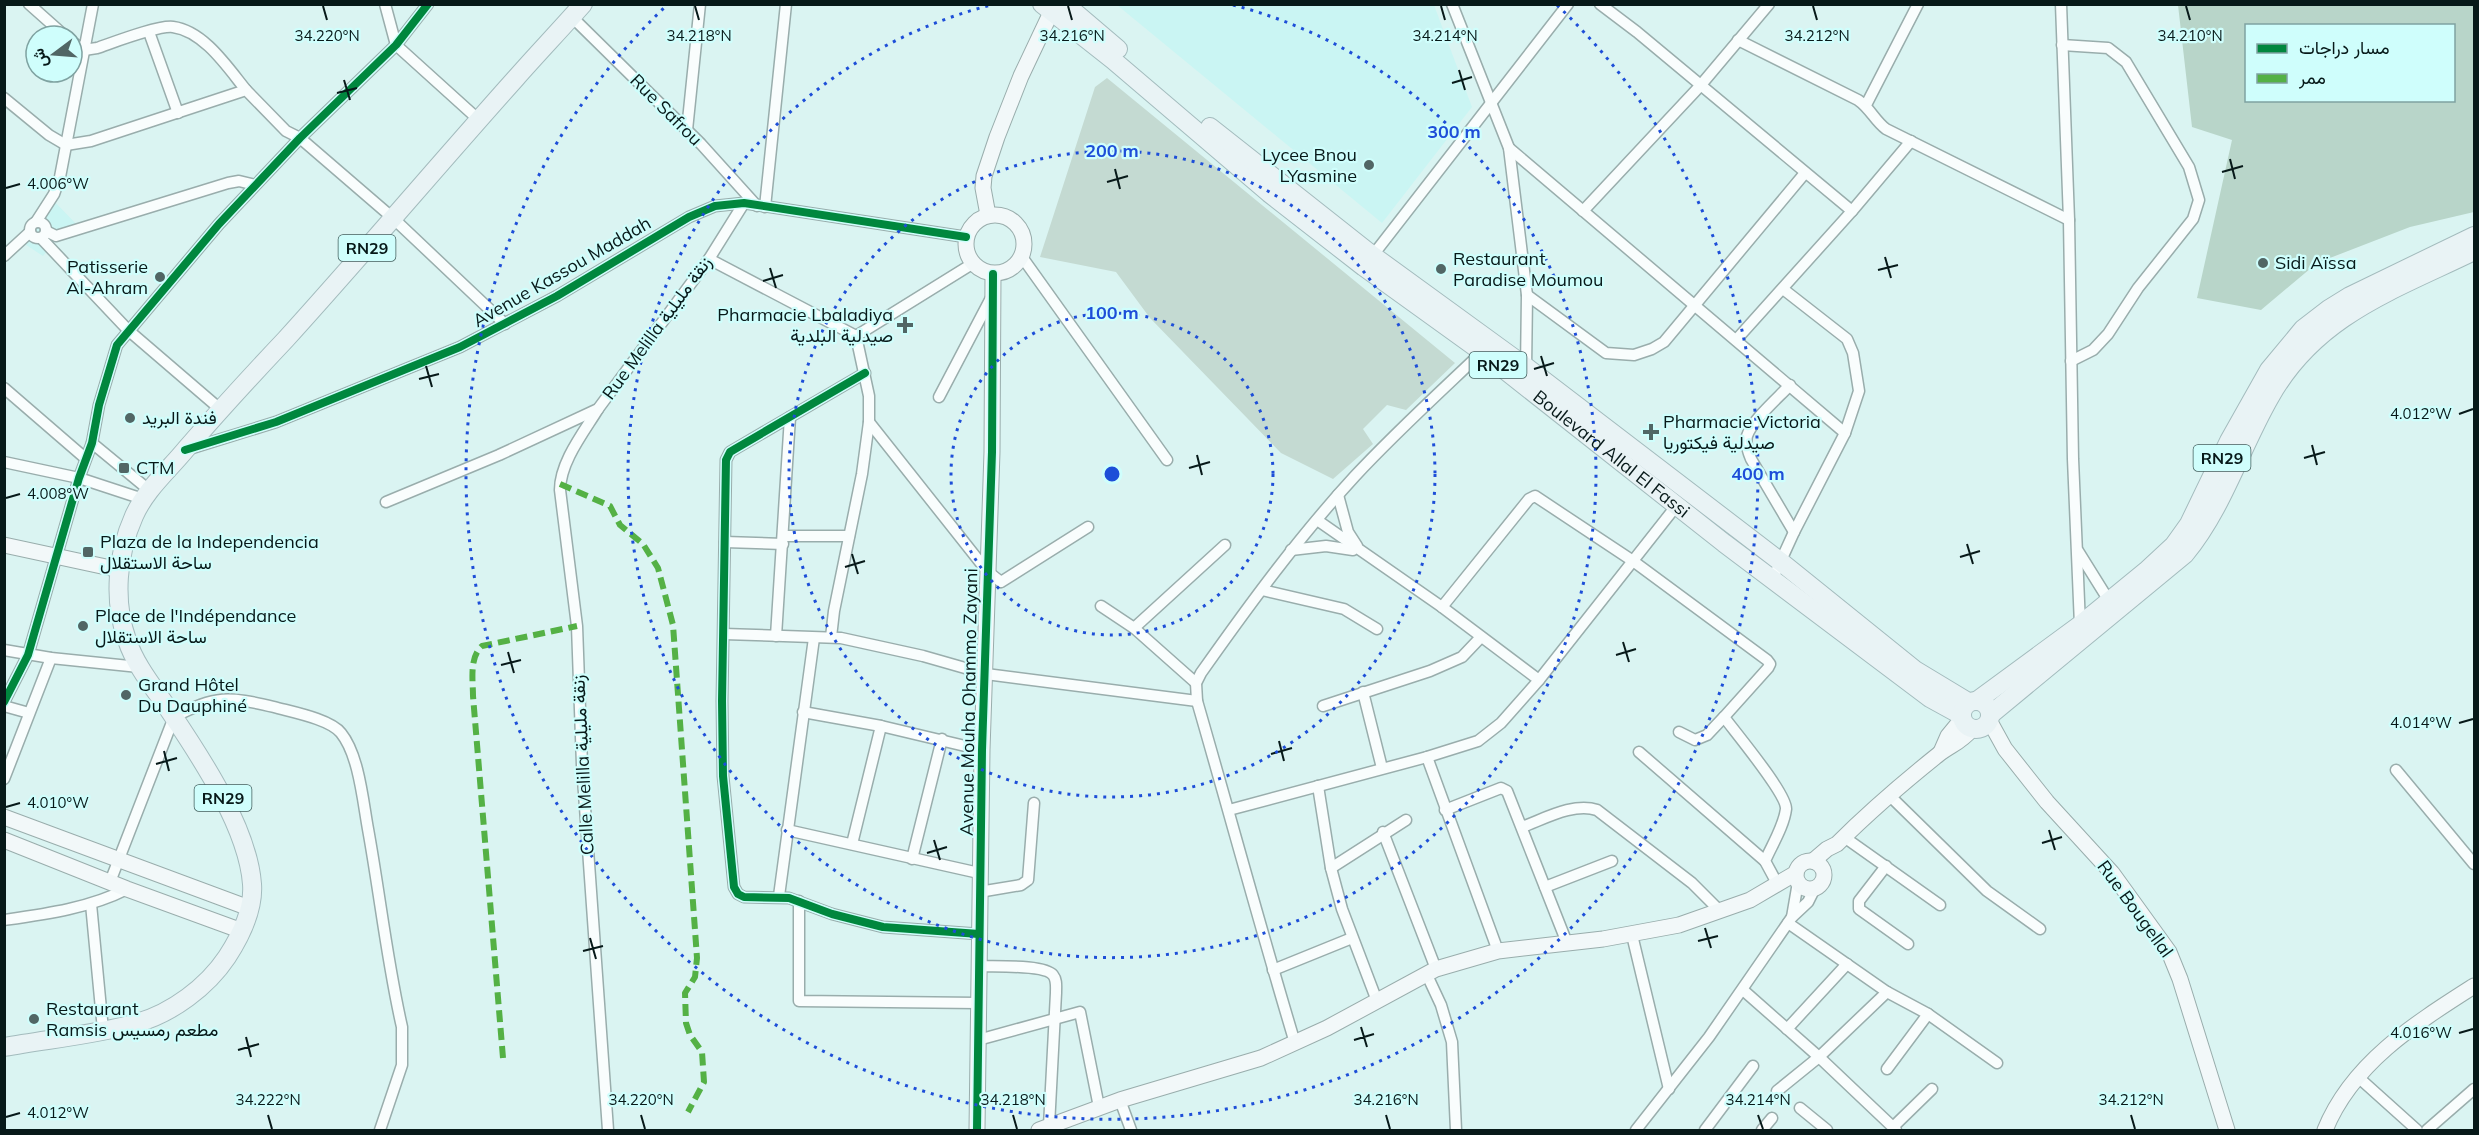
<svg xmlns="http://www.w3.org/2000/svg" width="2479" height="1135" font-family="Mulish,Vazirmatn,sans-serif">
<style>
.built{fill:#caf5f3}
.green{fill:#c4dad2}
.forest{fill:#b8d5c9;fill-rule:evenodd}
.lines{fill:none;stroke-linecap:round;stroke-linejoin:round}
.street-casing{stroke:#99adac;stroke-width:13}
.secondary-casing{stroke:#99adac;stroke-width:17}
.primary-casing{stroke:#a3bbbd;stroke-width:20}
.street{stroke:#f9fdfd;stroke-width:10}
.secondary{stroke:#f2f8f9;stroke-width:15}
.primary{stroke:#e9f3f5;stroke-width:18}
.quiet{stroke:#54b145;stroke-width:6;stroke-dasharray:12 6;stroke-linecap:butt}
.cycleway-casing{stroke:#cffefc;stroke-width:11}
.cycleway{stroke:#00873e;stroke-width:8}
.ticks{fill:none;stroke:#071919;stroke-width:2}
.ring{fill:none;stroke:#1d4ed8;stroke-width:3;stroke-dasharray:3 6}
.poi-dot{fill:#516665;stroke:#cffefc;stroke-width:2}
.labels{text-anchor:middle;stroke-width:4.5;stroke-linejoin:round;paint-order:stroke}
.shield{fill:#cffefc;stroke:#435e5d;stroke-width:1.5}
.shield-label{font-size:16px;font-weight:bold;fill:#071919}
.street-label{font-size:18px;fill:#071919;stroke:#cffefc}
.poi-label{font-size:18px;fill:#071919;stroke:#cffefc;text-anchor:start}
.ticks-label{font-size:15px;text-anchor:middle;fill:#071919;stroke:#cffefc;stroke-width:4.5;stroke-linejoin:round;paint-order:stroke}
.centre{fill:#1d4ed8;stroke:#cffefc;stroke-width:3}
.ring-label{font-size:18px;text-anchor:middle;font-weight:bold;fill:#1d4ed8;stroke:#cffefc;stroke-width:4.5;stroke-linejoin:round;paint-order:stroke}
</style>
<rect width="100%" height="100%" fill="#daf4f2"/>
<g class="built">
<path d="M1117,5H1434L1472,107L1382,223Z"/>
<path d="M51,198L80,228L61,233L43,256L20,241Z"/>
</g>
<path class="green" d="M1107,78L1455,363L1406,410L1387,405L1363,429L1373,444L1333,479L1281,453L1150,318L1116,272L1040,257L1095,87Z"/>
<path class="forest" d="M2178,5H2474V212L2410,227L2317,263L2261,310L2197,298L2232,140L2192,127ZM2246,26H2454V100H2246Z"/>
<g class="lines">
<defs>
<g id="street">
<path d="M29,4L65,36"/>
<path d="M385,4L396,45L479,120"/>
<path d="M1452,4L1509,148L1527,295L1526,369"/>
<path d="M1600,4L1637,32L1852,211"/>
<path d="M2061,4L2069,220L2073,459L2080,625"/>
<path d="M572,17L701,144L757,206"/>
<path d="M149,32L178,113"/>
<path d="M1738,40L1858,100C1870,108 1875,121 1886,129L2069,220"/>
<path d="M72,42L84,50L97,48C112,43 158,25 173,27C204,31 228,68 246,90"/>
<path d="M2062,45L2108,48L2126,62L2189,167L2199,200L2193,219L2138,288L2108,334L2093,350L2071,361"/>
<path d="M4,98L49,135L66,145L91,141L246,90L286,131L300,138L394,219L505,324"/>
<path d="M1866,105L1918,4"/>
<path d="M687,130L700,4"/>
<path d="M1509,148L1845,433"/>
<path d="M765,207L786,4"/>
<path d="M1583,211L1700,86L1769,4"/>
<circle cx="38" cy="230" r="8"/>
<path d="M36,222L54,194L60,177L93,4"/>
<path d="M46,231L56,236L228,183L239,181L255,185"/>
<path d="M41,238L128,330L220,409"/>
<path d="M4,256L30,232"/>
<path d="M1022,257L1167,460"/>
<path d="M709,259L856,336L869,396V422L862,474L834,611L831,637"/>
<path d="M1370,259L1568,4"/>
<path d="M1527,295L1606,353L1634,355L1652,349L1664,342L1805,173"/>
<path d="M856,336L972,264"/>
<path d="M1736,340L1852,211L1911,141"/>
<path d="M865,373L735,449L730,452L726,460L722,701L723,776L734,887L738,894L744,897L789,898L832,914L883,927L979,934"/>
<path d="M1790,385C1779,397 1752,420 1747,436C1745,444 1748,452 1751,459L1794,532"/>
<path d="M4,388L85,458"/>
<path d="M939,397L992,296"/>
<path d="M598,409C584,432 560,462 560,490L577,626L582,765L608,1130"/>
<path d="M869,422L987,571L1001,582L1088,527"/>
<path d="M92,443L149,490"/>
<path d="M189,449L276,422L460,347L557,296L689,217L715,206L744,203L966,237"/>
<path d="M4,462L79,478L143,499"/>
<path d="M1338,495L1348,532L1357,546"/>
<path d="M386,502L499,455L598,409L709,259L744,203"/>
<path d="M783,536H849"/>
<path d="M725,542L783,544"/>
<path d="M1291,550L1326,546L1353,550"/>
<path d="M2078,551L2111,604"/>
<path d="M1773,578L1794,532L1845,433L1859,391L1853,353L1847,339L1783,289"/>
<path d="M1262,590L1344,609L1377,629"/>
<path d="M1101,606L1134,628L1196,683"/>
<path d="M1442,607L1529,499L1535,496L1633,561L1767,660L1770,664L1768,668L1724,717C1735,732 1787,794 1786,809C1784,826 1772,845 1765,861L1778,885"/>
<path d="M1134,628L1225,545"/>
<path d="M724,634L841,638L923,656L986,674L1197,701"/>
<path d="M776,636L790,417"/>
<path d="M4,650L51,658L139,667"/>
<path d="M1539,680L1677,505"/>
<path d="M1363,692L1382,768"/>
<path d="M4,702L28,655L79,478L92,443L99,405L117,345L219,224L300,138L396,45L428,4"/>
<path d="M4,706L29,713"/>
<path d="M1323,706L1430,671L1462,657L1481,637"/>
<path d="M803,712L881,726L982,750"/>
<path d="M1679,732L1695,740L1707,735L1724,717"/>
<path d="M1639,752L1765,861"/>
<path d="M1427,757L1498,951"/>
<path d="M2396,770L2474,864"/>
<path d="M4,779L51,658"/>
<path d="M1318,786L1331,868L1342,909L1377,1001"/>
<path d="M1890,796L1987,891L2040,929"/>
<path d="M1229,810L1427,757L1478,741L1501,723L1539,680L1442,607L1317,520"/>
<path d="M1445,810L1501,788L1507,791L1567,943"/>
<path d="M1522,827C1544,819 1574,802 1597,810L1692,883L1720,911"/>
<path d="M787,830L979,873"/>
<path d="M1383,832L1436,969"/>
<path d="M1844,837L1940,905"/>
<path d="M852,844L881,726"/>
<path d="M912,859L942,739"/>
<path d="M1886,866L1859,901V909L1908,944"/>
<path d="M1331,868L1406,820"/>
<path d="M110,882L174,717C217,695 227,696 274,707C292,712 330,719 341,733C359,755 363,802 368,829C380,895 387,962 402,1027V1065L380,1130"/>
<path d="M1545,887L1612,861"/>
<path d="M979,892L1021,885L1028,880L1034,803"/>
<path d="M779,896L814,638"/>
<path d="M799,901V1001L978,1003"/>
<path d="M91,904L103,1030"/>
<path d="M1792,917L1798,882"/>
<path d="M4,920C46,914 90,908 127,889"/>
<path d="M1788,923L1887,992L1928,1014L1997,1063"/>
<path d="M1632,935L1669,1089"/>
<path d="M978,966C993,967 1044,964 1053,975C1057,980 1056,986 1056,993L1049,1126"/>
<path d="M1273,970L1352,938"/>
<path d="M1427,975L1441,1005L1452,1042L1456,1130"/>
<path d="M1743,990L1819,1057L1896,1130"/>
<path d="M1787,1029L1847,964"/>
<path d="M978,1040L1080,1012L1099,1107"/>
<path d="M1295,1043C1261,930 1230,815 1197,701L1196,683L1201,673C1249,605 1298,538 1355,476C1395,433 1439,393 1482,352"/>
<path d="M1887,1069L1928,1014"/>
<path d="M2358,1077L2417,1130"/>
<path d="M1777,1091L1819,1057L1887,992"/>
<path d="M1120,1100L1131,1130"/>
<path d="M1800,1108L1827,1130"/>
<path d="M1893,1127L1932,1089"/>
<path d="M1636,1130L1709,1037L1792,917L1808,902L1815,888"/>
<path d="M1705,1130L1753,1066"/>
<path d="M1762,1130L1772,1118"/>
<path d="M2427,1130L2474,1089"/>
</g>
<g id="secondary">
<circle cx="995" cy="244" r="29"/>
<path d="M988,215L983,188L984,176L997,137L1021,76L1055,4"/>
<path d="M4,545L120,570"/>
<path d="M1989,720L2005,749L2047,802L2112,873L2169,952L2180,979L2227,1130"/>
<path d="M1941,752L1948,736L1962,719"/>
<path d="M4,817L249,908"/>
<path d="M4,840L127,889L242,931"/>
<path d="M1813,861L1827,849L1837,844C1869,812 1904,782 1939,754C1952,744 1960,743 1972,729"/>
<circle cx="1810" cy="875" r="14"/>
<path d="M977,1130L982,750L992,452L993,274"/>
<path d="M1039,1130L1120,1100L1261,1058L1327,1028L1436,969L1498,951L1603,939L1679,925L1750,900L1796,873"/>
<path d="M2325,1130C2352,1063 2416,1023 2474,986"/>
</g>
<g id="primary">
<path id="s1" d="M1042,4L1113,60L1269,193L1364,267L1482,352L1724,543L1930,698L1961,715"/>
<path d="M1065,4L1118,49"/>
<path d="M1210,127L1372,255L1526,367L1781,562L1915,670L1968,702"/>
<path d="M1978,700L2080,625L2146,571L2174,545L2189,524L2229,441L2269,370L2303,329L2329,309L2350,296L2474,236"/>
<circle cx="1976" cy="715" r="14"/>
<path d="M1990,715L2185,554C2223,508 2240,449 2270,397C2316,315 2394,290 2474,251"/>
<path d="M4,1047C48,1039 95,1035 137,1023C172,1013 207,987 227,957C240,937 254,909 252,884C248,829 202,759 171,713C155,689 136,667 127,640C113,601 117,554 134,516C146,489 168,471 186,449C219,411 252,375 286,339C364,253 439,164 516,78C538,53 561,29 583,4"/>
</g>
</defs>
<use href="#street" class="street-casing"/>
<use href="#secondary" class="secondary-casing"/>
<use href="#primary" class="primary-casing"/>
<use href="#street" class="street"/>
<use href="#secondary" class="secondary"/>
<use href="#primary" class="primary"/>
<g class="quiet">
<path d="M560,484L610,506L620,525L643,544L658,568L673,625L697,958L695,977L685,993L686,1023L690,1035L702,1052L704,1082L688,1112"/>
<path d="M503,1058L473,696C473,681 469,657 482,646L577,626"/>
</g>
<defs>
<g id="cycleway">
<path d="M865,373L735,449L730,452L726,460L722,701L723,776L734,887L738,894L744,897L789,898L832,914L883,927L979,934"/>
<path d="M185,450L276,422L460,347L557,296L689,217L715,206L744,203L966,237"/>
<path d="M4,702L28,655L79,478L92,443L99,405L117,345L219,224L300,138L396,45L428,4"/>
<path d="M977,1130L982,750L992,452L993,274"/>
</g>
</defs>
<use href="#cycleway" class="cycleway-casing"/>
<use href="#cycleway" class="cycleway"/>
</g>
<path class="ticks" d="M323,6L327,20M695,6L699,20M1068,6L1072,20M1441,6L1445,20M1813,6L1817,20M2186,6L2190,20M1459,70L1465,90M344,80L350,100M1452,83L1472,77M337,93L357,88M2230,159L2235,179M1115,169L1120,189M2222,172L2243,166M1107,182L1128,176M6,188L20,184M1885,257L1891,278M770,268L776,288M1878,270L1898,265M763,281L783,275M1541,356L1547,376M426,366L432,387M1534,369L1554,363M419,379L439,374M2459,414L2473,409M2312,445L2317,465M1197,455L1202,475M2304,458L2325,452M1189,468L1210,462M6,498L20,494M1967,544L1973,564M852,554L858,574M1960,557L1980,551M845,567L865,561M1623,642L1629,662M508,652L514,673M1616,655L1636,649M501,665L521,660M2459,723L2473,719M1279,741L1284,761M164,751L169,771M1271,754L1292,748M156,764L177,758M6,807L20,803M2049,830L2055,850M934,840L940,860M2042,843L2062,837M927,853L947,847M1705,928L1711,948M590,938L596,959M1698,941L1718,936M583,951L603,946M1361,1027L1367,1047M2459,1033L2473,1029M246,1037L251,1057M1354,1040L1374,1034M238,1050L259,1044M268,1115L272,1129M641,1115L645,1129M1013,1115L1017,1129M1386,1115L1390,1129M1758,1115L1763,1129M2131,1115L2135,1129M6,1117L20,1113"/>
<g class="ring">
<circle cx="1112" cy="474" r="161"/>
<circle cx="1112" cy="474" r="323"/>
<path d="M1233 5A484 484 0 1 1 991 5"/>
<path d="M1557 5A646 646 0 1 1 667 5"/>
</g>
<g class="poi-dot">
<circle cx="1369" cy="165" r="6"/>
<circle cx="2263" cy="263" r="6"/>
<circle cx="1441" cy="269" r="6"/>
<circle cx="160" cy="277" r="6"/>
<path d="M902 316h6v6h6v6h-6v6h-6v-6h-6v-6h6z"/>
<circle cx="130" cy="418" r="6"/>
<path d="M1648 423h6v6h6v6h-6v6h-6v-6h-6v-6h6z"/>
<rect x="118" y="462" width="12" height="12" rx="3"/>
<rect x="82" y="546" width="12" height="12" rx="3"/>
<circle cx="83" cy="626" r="6"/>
<circle cx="126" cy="695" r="6"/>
<circle cx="34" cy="1019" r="6"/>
</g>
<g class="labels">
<g class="shield">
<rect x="338.5" y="235" width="57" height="26" rx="4.5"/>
<rect x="1469.5" y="352" width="57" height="26" rx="4.5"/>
<rect x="2193.5" y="445" width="57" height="26" rx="4.5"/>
<rect x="194.5" y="785" width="57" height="26" rx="4.5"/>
</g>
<g class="shield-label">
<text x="367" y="254">RN29</text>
<text x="1498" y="371">RN29</text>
<text x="2222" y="464">RN29</text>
<text x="223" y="804">RN29</text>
</g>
<g class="street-label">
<text transform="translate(666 110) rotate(45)" y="6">Rue Safrou</text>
<text transform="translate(562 272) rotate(-30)" y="6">Avenue Kassou Maddah</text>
<text transform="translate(657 328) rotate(-54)" y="6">Rue Melilla زنقة مليلية</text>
<text dy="6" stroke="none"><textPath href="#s1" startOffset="726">Boulevard Allal El Fassi</textPath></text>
<text transform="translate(969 702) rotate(-89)" y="6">Avenue Mouha Ohammo Zayani</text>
<text transform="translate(583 765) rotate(-93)" y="6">Calle Melilla زنقة مليلية</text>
<text transform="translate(2135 909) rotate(54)" y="6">Rue Bougellal</text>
</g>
<g class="poi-label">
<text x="1357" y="161" text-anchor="end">Lycee Bnou<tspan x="1357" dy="21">LYasmine</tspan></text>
<text x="1453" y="265">Restaurant<tspan x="1453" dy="21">Paradise Moumou</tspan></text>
<text x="2275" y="269">Sidi Aïssa</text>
<text x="148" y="273" text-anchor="end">Patisserie<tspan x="148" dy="21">Al-Ahram</tspan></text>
<text x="893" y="321" text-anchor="end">Pharmacie Lbaladiya<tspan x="893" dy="21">صيدلية البلدية</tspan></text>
<text x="142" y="424">فندة البريد</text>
<text x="1663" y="428">Pharmacie Victoria<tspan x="1663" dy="21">صيدلية فيكتوريا</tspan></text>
<text x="136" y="474">CTM</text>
<text x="100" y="548">Plaza de la Independencia<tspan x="100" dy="21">ساحة الاستقلال</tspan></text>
<text x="95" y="622">Place de l'Indépendance<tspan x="95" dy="21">ساحة الاستقلال</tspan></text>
<text x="138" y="691">Grand Hôtel<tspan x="138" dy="21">Du Dauphiné</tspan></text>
<text x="46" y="1015">Restaurant<tspan x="46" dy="21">Ramsis مطعم رمسيس</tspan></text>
</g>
</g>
<g class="ticks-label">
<text x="327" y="41">34.220°N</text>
<text x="699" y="41">34.218°N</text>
<text x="1072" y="41">34.216°N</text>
<text x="1445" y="41">34.214°N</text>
<text x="1817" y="41">34.212°N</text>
<text x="2190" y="41">34.210°N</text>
<text x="58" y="189">4.006°W</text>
<text x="2421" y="419">4.012°W</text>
<text x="58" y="499">4.008°W</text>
<text x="2421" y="728">4.014°W</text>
<text x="58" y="808">4.010°W</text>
<text x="2421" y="1038">4.016°W</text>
<text x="268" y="1105">34.222°N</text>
<text x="641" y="1105">34.220°N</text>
<text x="1013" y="1105">34.218°N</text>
<text x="1386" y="1105">34.216°N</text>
<text x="1758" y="1105">34.214°N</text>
<text x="2131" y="1105">34.212°N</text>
<text x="58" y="1118">4.012°W</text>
</g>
<circle cx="1112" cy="474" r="9" class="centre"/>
<g class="ring-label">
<text x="1454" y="138">300 m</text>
<text x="1112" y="157">200 m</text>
<text x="1112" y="319">100 m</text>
<text x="1758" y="480">400 m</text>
</g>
<rect width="2479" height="1135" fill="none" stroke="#071919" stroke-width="12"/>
<rect x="2245" y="24" width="210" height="78" fill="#cffefc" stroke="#7fa2a1" stroke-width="1.5"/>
<rect x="2257" y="44" width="30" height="9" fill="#00873e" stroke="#7fa2a1" stroke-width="1.5"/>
<text x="2299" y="54" font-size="18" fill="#071919">مسار دراجات</text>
<rect x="2257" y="74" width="30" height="9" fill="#54b145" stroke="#7fa2a1" stroke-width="1.5"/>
<text x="2299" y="84" font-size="18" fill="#071919">ممر</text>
<g transform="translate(54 54) rotate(254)"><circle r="28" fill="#cffefc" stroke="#7fa2a1" stroke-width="1.5"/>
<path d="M0-4.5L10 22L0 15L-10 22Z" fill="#516665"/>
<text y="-9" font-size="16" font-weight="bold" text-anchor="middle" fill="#071919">ش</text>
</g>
</svg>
